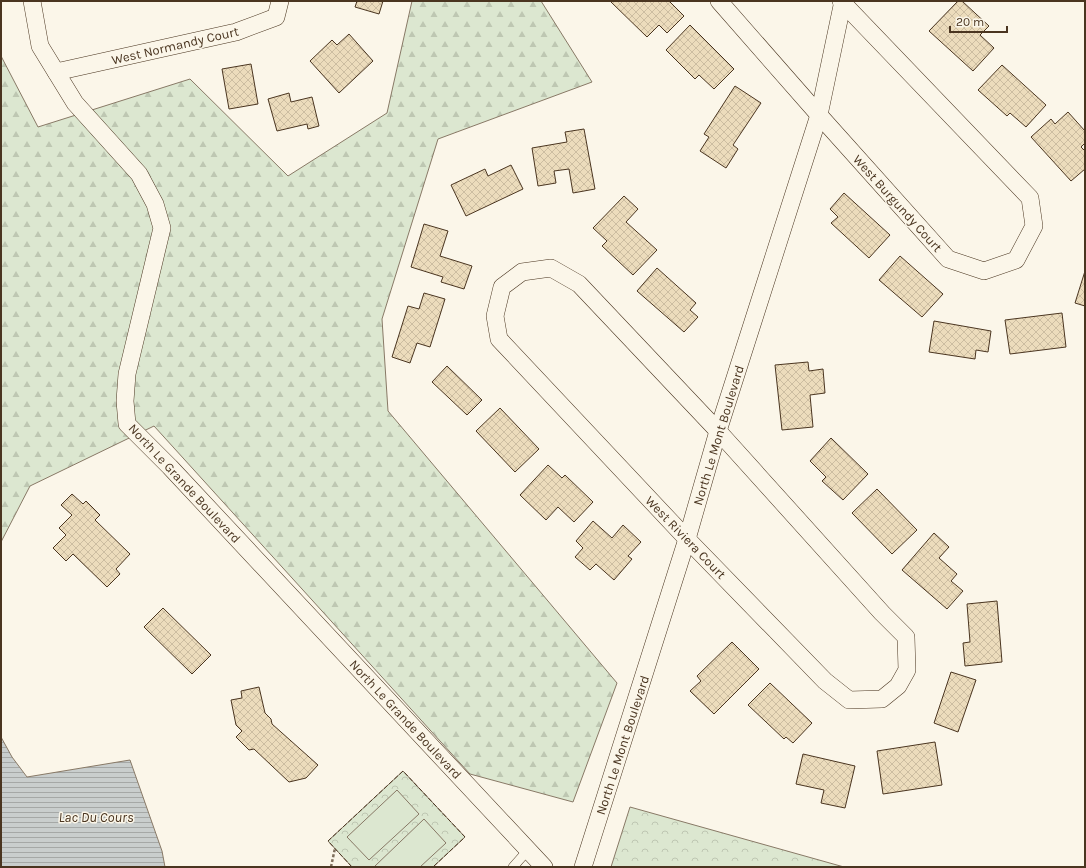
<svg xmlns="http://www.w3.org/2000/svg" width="1086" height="868" font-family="Karla,sans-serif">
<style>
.forest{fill:url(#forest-firs);stroke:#887966}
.park{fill:url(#park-crowns);stroke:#887966}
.garden{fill:#dce7d0;stroke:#887966}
.water{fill:url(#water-rules);stroke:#887966}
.building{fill:url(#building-cross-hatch);stroke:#4a3520}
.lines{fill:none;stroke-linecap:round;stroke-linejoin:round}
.service-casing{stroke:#4a3520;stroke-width:10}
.minor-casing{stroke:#4a3520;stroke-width:18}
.path{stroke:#7f6f5c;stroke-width:2.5;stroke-dasharray:3 2;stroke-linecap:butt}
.service{stroke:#fbf6e9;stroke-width:9}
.minor{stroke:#fbf6e9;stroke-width:17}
.fence{stroke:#4a3520;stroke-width:1;stroke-dasharray:5 2;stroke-linecap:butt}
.labels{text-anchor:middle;stroke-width:3;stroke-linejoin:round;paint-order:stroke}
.street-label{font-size:13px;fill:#4a3520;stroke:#fbf6e9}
.water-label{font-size:14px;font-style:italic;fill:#4a3520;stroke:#fbf6e9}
</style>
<defs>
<pattern id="forest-firs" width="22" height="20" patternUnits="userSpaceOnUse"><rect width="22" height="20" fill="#dce7d0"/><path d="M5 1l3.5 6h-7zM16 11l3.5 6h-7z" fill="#bec7b2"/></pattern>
<pattern id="park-crowns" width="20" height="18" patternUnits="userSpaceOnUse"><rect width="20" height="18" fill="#dce7d0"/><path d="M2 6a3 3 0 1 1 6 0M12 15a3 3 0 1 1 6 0" fill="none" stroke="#bec7b2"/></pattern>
<pattern id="water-rules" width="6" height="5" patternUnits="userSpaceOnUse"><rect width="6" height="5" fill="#c9cecd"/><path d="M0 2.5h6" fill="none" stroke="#a5a8a6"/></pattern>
<pattern id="building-cross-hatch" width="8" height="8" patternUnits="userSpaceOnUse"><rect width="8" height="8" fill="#ecdcbc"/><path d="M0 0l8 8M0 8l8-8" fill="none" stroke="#ccbda1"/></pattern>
</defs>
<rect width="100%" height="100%" fill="#fbf6e9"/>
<path class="forest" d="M412,1H541L592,82L438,139L382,319L388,411L617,683L573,802L470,774L154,426L30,486L1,542V56L38,127L190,79L288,176L387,113Z"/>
<g class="park">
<path d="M403,771L465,837L433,867H352L328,841Z"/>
<path d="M630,807L844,867H611Z"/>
</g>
<g class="garden">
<path d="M397,790L419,814L369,860L347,837Z"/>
<path d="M424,819L446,843L420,867H376L375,866Z"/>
</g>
<path class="water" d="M1,737L12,757L27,777L130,760L162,851L165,867H1Z"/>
<g class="building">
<path d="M357,1H383L379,14L355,7Z"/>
<path d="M610,1H669L684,16L667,33L659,25L647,37Z"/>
<path d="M958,1H962L989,26L980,35L994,48L973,71L929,31Z"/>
<path d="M690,25L734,69L714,89L699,75L695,79L666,50Z"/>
<path d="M349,34L373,61L339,93L310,61L332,40L337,45Z"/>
<path d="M251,64L258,104L229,109L222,69Z"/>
<path d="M1002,65L1046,105L1026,127L1010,113L1007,116L978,90Z"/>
<path d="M735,86L761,103L733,145L738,149L726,168L700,151L709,137L704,134Z"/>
<path d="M289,93L291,102L312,97L319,126L308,129L307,124L277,131L268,99Z"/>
<path d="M1068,112L1085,131V143L1081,147L1085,151V169L1071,181L1031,137L1051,119L1055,124Z"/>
<path d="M584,129L595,189L573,193L569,169L554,171L556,183L538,186L532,148L567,142L565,132Z"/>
<path d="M511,165L523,189L466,216L451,185L485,169L488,176Z"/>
<path d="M844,193L890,235L869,258L831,223L838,217L830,209Z"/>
<path d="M624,196L638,209L626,222L657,250L633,275L602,246L607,241L593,228Z"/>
<path d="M424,224L448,231L440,256L472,266L464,289L441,282L443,277L411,267Z"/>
<path d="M900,256L943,294L922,317L879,280Z"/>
<path d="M657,268L696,303L690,310L698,317L684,332L637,291Z"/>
<path d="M1085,271V306L1075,303Z"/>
<path d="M424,293L445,299L430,347L417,343L410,363L392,357L408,306L419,309Z"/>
<path d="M1062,313L1066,347L1010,354L1005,320Z"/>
<path d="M934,321L991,331L988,352L976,350L975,359L929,352Z"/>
<path d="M808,362L809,371L823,369L825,393L810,395L813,427L782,430L775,365Z"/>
<path d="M447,366L482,400L467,415L432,382Z"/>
<path d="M500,408L539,449L515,472L476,431Z"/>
<path d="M831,438L868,474L843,500L822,481L826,477L810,461Z"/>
<path d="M548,465L562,478L565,475L593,502L574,522L558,507L546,520L520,495Z"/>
<path d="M877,489L917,530L892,554L852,513Z"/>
<path d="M72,494L83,504L86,501L100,515L95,520L130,554L116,569L120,574L107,587L73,554L66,561L53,548L66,535L59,528L72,515L61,505Z"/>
<path d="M593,521L612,538L623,525L641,542L628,556L632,559L614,580L596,564L590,570L575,557L583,548L576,541Z"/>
<path d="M934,533L949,547L939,558L957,574L951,581L963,591L947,609L902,570Z"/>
<path d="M997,601L1002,662L965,666L963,643L970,642L967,604Z"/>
<path d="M163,608L211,655L192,674L144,627Z"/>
<path d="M732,642L759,669L714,714L690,691L701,681L697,676Z"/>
<path d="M951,672L976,680L958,732L934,723Z"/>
<path d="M770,683L812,723L793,743L786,737L784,739L748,705Z"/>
<path d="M259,687L265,713L271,719L272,724L318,765L306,778L289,782L254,749L249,750L236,737L242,731L236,725L231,700L242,698L241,691Z"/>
<path d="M935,742L942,785L883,794L877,751Z"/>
<path d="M803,754L855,766L845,808L821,803L824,790L796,784Z"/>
</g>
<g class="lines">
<defs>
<path id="service" d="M513,867L528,850"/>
<g id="minor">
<path d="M32,1L40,46L75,103L139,174L155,204L162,228L127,374L125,401L127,424L170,467L544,867"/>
<path d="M719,1L819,115L948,259L984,271L1016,260L1034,226L1030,198L841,1"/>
<path d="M56,72L236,32L276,17L280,1"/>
<path d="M551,268L579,284L718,431L882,613L906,637L907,670L898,686L882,699L849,700L825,681L687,539L499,339L495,316L502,287L522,272Z"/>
<path d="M583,867L687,539L718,431L819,115L843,1"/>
</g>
</defs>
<use href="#service" class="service-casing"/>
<use href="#minor" class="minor-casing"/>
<path class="path" d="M331,867L335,848"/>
<use href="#service" class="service"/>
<use href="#minor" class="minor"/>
<path class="fence" d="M352,867L328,841L403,771L465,837L433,867"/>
</g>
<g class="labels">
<g class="street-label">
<text transform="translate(175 45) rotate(-13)" y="5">West Normandy Court</text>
<text transform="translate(898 203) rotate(48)" y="5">West Burgundy Court</text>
<text transform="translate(718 435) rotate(-73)" y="5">North Le Mont Boulevard</text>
<text transform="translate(185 483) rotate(47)" y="5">North Le Grande Boulevard</text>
<text transform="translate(686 537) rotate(46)" y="5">West Riviera Court</text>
<text transform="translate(406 719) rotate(47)" y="5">North Le Grande Boulevard</text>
<text transform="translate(622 745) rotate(-72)" y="5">North Le Mont Boulevard</text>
</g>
<g class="water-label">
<text x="96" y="822">Lac Du Cours</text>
</g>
</g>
<rect width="1086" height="868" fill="none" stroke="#4a3520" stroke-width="4"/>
<path d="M950 26v6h57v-6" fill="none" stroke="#4a3520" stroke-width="2"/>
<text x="956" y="26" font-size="12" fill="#4a3520" stroke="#fbf6e9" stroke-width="3" paint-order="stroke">20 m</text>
</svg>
